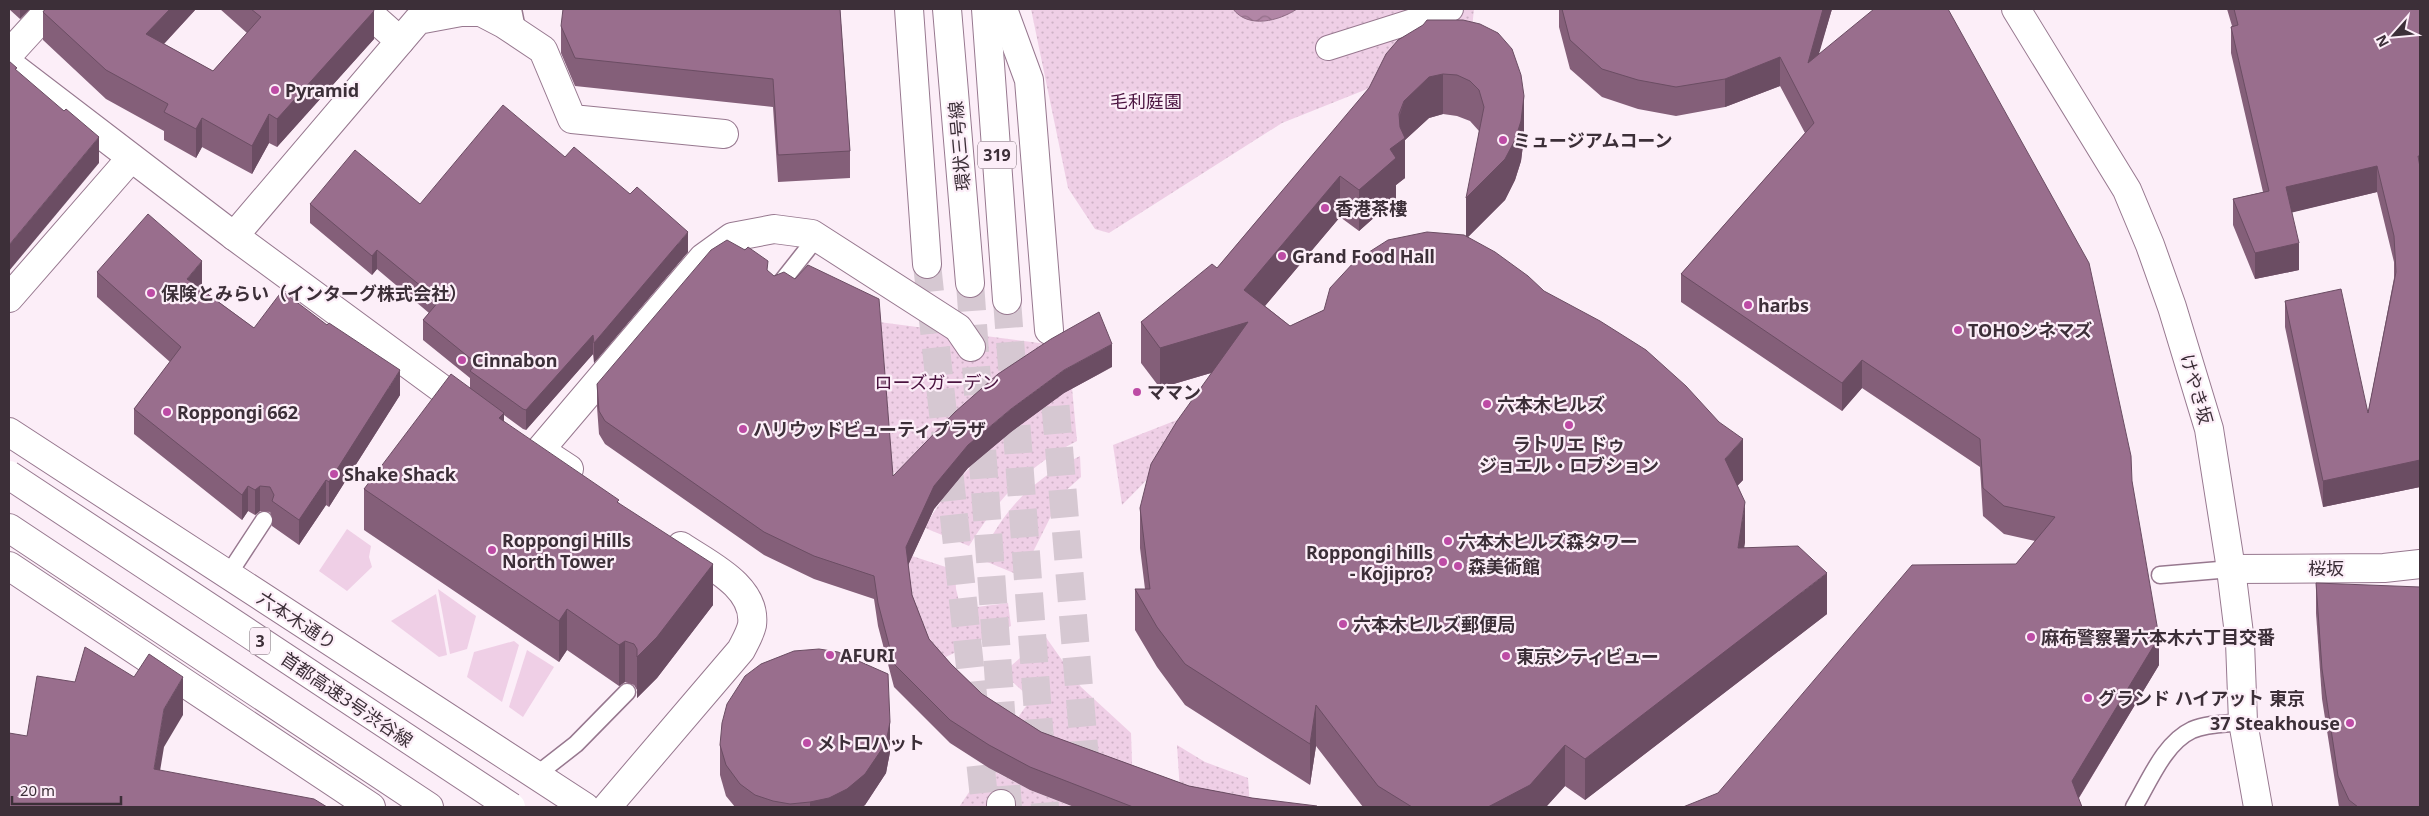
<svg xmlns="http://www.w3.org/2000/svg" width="2429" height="816" viewBox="0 0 2429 816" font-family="'Noto Sans','Noto Sans JP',sans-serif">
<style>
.grass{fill:#efcfe6}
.park{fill:url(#park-dots)}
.water{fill:url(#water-waves);stroke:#8f6c85}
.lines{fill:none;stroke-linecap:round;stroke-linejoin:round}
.primary-tunnel{stroke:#d6c8d2;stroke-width:28;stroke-dasharray:28 14;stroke-linecap:butt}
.service-casing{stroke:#97788f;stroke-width:19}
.pedestrian-casing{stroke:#97788f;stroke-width:26}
.minor-casing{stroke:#97788f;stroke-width:30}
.tertiary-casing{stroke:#97788f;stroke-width:30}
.secondary-casing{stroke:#97788f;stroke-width:30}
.primary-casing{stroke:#97788f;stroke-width:30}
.motorway-casing{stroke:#97788f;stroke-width:30}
.service{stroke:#fff;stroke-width:16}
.pedestrian{stroke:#fff;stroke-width:24}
.minor{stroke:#fff;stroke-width:28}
.tertiary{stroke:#fff;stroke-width:28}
.secondary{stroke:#fff;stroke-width:28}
.primary{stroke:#fff;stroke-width:28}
.motorway{stroke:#fff;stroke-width:28}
.motorway-bridge-casing{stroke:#97788f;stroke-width:30;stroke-linecap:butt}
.motorway-bridge{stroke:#fff;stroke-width:28}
.wall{fill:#845f79;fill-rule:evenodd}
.shaded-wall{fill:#6b4d63}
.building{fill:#996e8d;stroke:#6b4d63}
.poi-dot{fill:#bd4ba5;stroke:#fceef8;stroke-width:2}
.labels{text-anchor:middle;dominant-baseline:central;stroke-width:4.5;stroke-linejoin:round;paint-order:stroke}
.shield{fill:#fceef8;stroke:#766872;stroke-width:1}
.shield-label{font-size:16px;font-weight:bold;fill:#3c2f38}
.poi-label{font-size:18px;font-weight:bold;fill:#3c2f38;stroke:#fceef8;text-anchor:start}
.park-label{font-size:18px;fill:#4a133f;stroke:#fceef8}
.street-label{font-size:18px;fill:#3c2f38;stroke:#fceef8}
</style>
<defs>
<pattern id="park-dots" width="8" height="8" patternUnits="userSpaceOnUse" patternTransform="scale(1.25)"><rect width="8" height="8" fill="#efcfe6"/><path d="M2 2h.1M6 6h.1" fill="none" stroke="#ceb2c6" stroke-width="1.8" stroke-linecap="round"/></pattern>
<pattern id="water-waves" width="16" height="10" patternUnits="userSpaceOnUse" patternTransform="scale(1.25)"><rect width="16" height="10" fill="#b286a6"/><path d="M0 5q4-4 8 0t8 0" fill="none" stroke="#926e88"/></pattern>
</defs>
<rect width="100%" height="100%" fill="#fceef8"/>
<!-- grass -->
<g class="grass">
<polygon points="347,529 371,546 369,557 372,567 347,591 319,571"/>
<polygon points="438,589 476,616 467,649 450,654"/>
<polygon points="436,594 447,655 439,657 391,621"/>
<polygon points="514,641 519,645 502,702 467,677 474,652"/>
<polygon points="527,650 554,667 523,717 509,707"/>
</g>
<!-- park -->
<g class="park">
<polygon points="1031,9 1474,9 1470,48 1282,123 1109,233 1095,229 1068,188"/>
<polygon points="879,322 1062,346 917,475 891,472"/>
<path d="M 1072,388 L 1077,441 C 1027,466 998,499 969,546 L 925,528 C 951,475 1021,418 1072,388 Z"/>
<polygon points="1182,418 1187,439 1122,505 1113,445"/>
<path d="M 1080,456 L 1081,477 L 1062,494 L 1021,576 L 980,559 C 1003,510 1031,480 1080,456 Z"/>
<polygon points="912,556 955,570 956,589 961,609 1008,603 1011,626 931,664 912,618 906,570"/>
<polygon points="1045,636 1081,687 1131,733 1133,790 1007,733 1031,699 1003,673"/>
<polygon points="1177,745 1205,762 1248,778 1250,807 1181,807"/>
<polygon points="986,767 1030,790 1073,807 959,807"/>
</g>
<!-- water -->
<path class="water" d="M 1233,9 L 1297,9 C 1279,21 1248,29 1233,9 Z"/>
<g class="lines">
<!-- primary-tunnel -->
<g class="primary-tunnel">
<polyline points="927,264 985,807"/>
<polyline points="970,283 1008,807"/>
<polyline points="1007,300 1045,807"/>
<polyline points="1052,364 1089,807"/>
</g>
<defs>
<g id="service">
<polyline points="513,9 518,34"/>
<polyline points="776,289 817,237"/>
<polyline points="228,575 264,520"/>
<polyline points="2160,575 2231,569"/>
<polyline points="535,776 576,744 627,692"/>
<path d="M 2134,807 C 2149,782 2164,743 2192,730 C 2208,723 2227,724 2243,722"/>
</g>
<polyline id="pedestrian" points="1328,48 1451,9"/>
<g id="minor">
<polyline points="364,9 400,41"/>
<polyline points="9,54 50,9"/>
<polyline points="9,64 234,236 472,411"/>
<polyline points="234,236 418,20 461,12 481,12 504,24 543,50 572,119 724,134"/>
<polyline points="9,298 131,158"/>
<polyline points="569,469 540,450 703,258 732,237 774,229 812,234 958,328 971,347"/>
<path d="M 607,807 L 741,650 C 745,642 750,634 752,625 C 757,586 707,564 681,546"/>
<polyline points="1001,807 1001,804"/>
</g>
<g id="tertiary">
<polyline points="2016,9 2127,190 2150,245 2172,307 2209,429 2231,569 2240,642 2243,722 2258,807"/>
<polyline points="2231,569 2384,568 2420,564"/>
</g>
<g id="secondary">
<polyline points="9,432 585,807"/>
<polyline points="9,566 371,807"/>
</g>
<g id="primary">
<polyline points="909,9 927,264"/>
<polyline points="947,9 970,283"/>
<polyline points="986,9 1007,300"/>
<polyline points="1003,9 1029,80 1049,330"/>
</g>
<polyline id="motorway" points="9,528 429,807"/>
</defs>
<!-- service casing -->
<use href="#service" class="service-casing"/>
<!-- pedestrian casing -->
<use href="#pedestrian" class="pedestrian-casing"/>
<!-- minor casing -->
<use href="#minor" class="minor-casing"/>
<!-- tertiary casing -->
<use href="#tertiary" class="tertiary-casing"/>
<!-- secondary casing -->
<use href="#secondary" class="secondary-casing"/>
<!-- primary casing -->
<use href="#primary" class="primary-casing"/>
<!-- motorway casing -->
<use href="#motorway" class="motorway-casing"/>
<!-- service -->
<use href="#service" class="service"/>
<!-- pedestrian -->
<use href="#pedestrian" class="pedestrian"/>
<!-- minor -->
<use href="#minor" class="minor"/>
<!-- tertiary -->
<use href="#tertiary" class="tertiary"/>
<!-- secondary -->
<use href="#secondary" class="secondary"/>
<!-- primary -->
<use href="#primary" class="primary"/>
<!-- motorway -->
<use href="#motorway" class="motorway"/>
<defs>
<polyline id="motorway-bridge" points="9,475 511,807"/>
</defs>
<!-- motorway-bridge casing -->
<use href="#motorway-bridge" class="motorway-bridge-casing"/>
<!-- motorway-bridge -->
<use href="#motorway-bridge" class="motorway-bridge"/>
</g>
<!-- wall -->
<g class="wall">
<polygon points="9,9 30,9 20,19"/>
<polygon points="45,9 196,9 164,44 213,71 247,33 220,9 373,9 374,39 277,147 269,143 252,174 202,147 196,158 164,140 164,131 106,99 43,40 43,12"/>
<polygon points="840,9 850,151 850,178 778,182 773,107 575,86 561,53 561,26"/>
<polygon points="1559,9 1832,9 1818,55 2132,481 2159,665 2079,798 1718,793 2016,564 2035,541 2004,534 1983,516 1980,467 1862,388 1842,411 1681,302 1681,274 1805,133 1780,86 1725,107 1676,116 1638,109 1602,97 1570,69 1559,27"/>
<polygon points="2227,9 2420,9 2420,487 2323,507 2285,327 2285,301 2368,413 2394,278 2394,262 2377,192 2292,212 2299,270 2255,279 2233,225 2233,199 2263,192 2231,53 2231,27 2232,26"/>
<path d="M 1423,25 L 1524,137 L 1521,161 L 1515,180 L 1505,200 L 1468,237 L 1743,480 L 1737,486 L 1745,542 L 1744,547 L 1827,614 L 1585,800 L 1565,786 L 1546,807 L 1363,807 L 1316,746 L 1310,785 L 1185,705 L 1157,667 L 1135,630 L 1135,589 L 1145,589 L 1140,548 L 1140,508 L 1211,373 L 1160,388 L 1141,363 L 1141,322 L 1217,268 ZM 1443,114 L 1457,116 L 1470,121 L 1479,131 L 1466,236 L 1324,310 L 1290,326 L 1265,306 L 1340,217 L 1359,231 L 1396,198 L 1396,185 L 1405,178 L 1405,140 L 1429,118 Z"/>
<polygon points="565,157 688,252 594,363 593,354 526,430 523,429 504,415 504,422 619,503 713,605 657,678 637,698 637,690 634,685 625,682 619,686 567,650 559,662 364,530 364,489 470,388 470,378 423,340 423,320 429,313 377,269 372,275 310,223 310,204 420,204"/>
<polygon points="768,271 893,476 1112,367 1064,393 1011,432 968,468 934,509 908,565 912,595 929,639 951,664 982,694 1041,732 1189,786 1252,798 1317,807 1074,807 1030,790 989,768 950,743 894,687 878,626 874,599 814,579 764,555 605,444 599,434 597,407 597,384"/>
<polygon points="97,272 202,286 200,288 254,328 400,395 329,507 326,505 299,545 272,526 272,517 270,512 260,511 255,515 248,511 242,520 134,434 134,409 170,362 97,297"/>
<polygon points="2316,583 2420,807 2339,807 2322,699 2316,613"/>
<polygon points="720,745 890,752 886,773 865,805 862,807 735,807 726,796 720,775"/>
</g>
<!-- shaded-wall -->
<g class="shaded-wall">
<polygon points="20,9 30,9 20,19"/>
<polygon points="170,9 196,9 146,63 146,34"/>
<polygon points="1823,9 1832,9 1808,92 1808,63"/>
<polygon points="374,11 374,39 277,147 277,119"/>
<polygon points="1780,57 1780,86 1725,107 1725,79"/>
<polygon points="1443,74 1443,114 1429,118 1405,140 1405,178 1396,185 1396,198 1359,231 1359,190 1390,149 1404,101 1429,77"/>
<polygon points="1524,96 1524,137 1521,161 1515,180 1505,200 1466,239 1466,198"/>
<polygon points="269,114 269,143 252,174 252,146"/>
<polygon points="202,118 202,147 196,158 196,129"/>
<polygon points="99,137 99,163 9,271 9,245"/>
<polygon points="2418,156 2420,156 2420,182"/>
<polygon points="2377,166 2377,192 2286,214 2286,187"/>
<polygon points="1340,176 1340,217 1248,326 1248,362 1160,388 1160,348 1244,290"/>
<polygon points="688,232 688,252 594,363 594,343"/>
<polygon points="2299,243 2299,270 2255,279 2255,253"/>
<polygon points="377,250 377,269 372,275 372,256"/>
<polygon points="202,261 202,286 187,303 187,279"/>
<polygon points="593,335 593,354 526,430 526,410"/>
<polygon points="1112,344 1112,367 1064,393 1011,432 968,468 934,509 906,570 906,547 934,486 968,445 1011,409 1064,370"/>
<polygon points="1862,360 1862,388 1842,411 1842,383"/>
<polygon points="400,370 400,395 329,507 329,482"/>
<polygon points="504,413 504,454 499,418"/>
<polygon points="1743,439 1743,480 1725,499 1725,459"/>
<polygon points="2420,460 2420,487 2323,507 2323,481"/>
<polygon points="326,480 326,505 299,545 299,520"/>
<polygon points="248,486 248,511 242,520 242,495"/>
<polygon points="260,486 260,511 255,515 255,490"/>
<polygon points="1745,502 1745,542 1738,588 1738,548"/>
<polygon points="713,564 713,605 657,678 637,698 637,657"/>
<polygon points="1827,573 1827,614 1585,800 1585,759"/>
<polygon points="567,609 567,650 559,662 559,621"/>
<polygon points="2159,637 2159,665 2073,807 2072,781"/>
<polygon points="625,641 625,682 619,686 619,645"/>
<polygon points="183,677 183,715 164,747 154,807 154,769 164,709"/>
<polygon points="1316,705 1316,746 1310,785 1310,744"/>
<polygon points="890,722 890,752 886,773 865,805 862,807 810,807 810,802"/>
<polygon points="1565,745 1565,786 1546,807 1488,807"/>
</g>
<!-- building -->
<g class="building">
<polygon points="45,9 170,9 146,34 213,71 261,17 251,9 373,9 374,11 277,119 269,114 252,146 202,118 196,129 164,112 168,104 106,70 43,12"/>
<polygon points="563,9 840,9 850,151 778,155 773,79 575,58 561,26"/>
<polygon points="1562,9 1823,9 1808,63 1874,9 1948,9 2089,263 2131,456 2132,481 2159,637 2072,781 2082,807 1683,807 1718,793 1912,565 2016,564 2055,517 2004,506 1983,488 1980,439 1862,360 1842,383 1681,274 1814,123 1780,57 1725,79 1676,87 1638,80 1602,69 1570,40"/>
<polygon points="2234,9 2420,9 2420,156 2418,156 2420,167 2420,460 2323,481 2285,301 2341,289 2368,413 2396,272 2394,236 2377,166 2286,187 2299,243 2255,253 2233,199 2269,191 2231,27 2238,25"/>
<polygon points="1427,20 1463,20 1480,24 1498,33 1512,49 1521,75 1524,96 1521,121 1515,140 1505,159 1466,198 1484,107 1479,90 1470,81 1457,75 1443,74 1429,77 1404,101 1399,114 1400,127 1405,138 1390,149 1396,158 1359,190 1340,176 1244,290 1290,326 1324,310 1330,288 1355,261 1388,240 1427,232 1464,235 1495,252 1528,276 1544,291 1600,321 1646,350 1686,386 1719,422 1743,439 1725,459 1745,502 1738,548 1798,546 1827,573 1585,759 1565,745 1530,785 1488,807 1412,807 1378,786 1316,705 1310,744 1185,664 1157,627 1135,589 1150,589 1140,508 1151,464 1177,421 1248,322 1160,348 1141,322 1212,264 1217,268 1369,88 1386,54 1398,40 1423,25"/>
<polygon points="9,61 17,68 15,69 64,111 66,109 99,137 9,245"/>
<polygon points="503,105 565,157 574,147 630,194 637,187 688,232 594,343 593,335 526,410 523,409 470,371 476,363 423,320 439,301 377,250 372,256 310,204 355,150 420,204"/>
<polygon points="148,214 202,261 187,279 254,328 282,291 327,325 329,323 400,370 329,482 326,480 299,520 272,501 274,495 270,487 260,486 255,490 248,486 242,495 134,409 181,347 97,272"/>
<polygon points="727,240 745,250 748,247 768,261 767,270 774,276 784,272 795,279 808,265 879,299 893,476 955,412 998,374 1051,339 1099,312 1112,344 1064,370 1011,409 968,445 934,486 906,547 912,595 929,639 951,664 982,694 1041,732 1189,786 1252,798 1317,806 1316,807 1133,807 1030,767 989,745 950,720 894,664 878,603 874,576 814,556 764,532 605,421 599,411 597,384 711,250"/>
<polygon points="451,374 504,413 499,418 619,500 617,502 713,564 657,637 637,657 637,649 634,644 625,641 619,645 567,609 559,621 364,489"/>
<polygon points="2316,583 2420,587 2420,807 2358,807 2349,800 2338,776 2322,669"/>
<polygon points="85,647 134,677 149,654 183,677 164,709 154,769 314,799 327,807 9,807 9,733 27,736 37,676 75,682"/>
<polygon points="819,649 838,652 888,674 890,722 886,743 865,774 847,789 829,798 810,802 790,804 773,801 755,795 740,784 726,765 720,745 722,723 727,704 745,676 761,664 794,651"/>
</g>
<!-- markers -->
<g class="poi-dot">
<circle cx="275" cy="90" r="5"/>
<circle cx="1503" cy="140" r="5"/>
<circle cx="1325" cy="208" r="5"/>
<circle cx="1282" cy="256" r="5"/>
<circle cx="151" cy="293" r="5"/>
<circle cx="1748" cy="305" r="5"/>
<circle cx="1958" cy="330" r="5"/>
<circle cx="462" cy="360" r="5"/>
<circle cx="1137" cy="392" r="5"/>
<circle cx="1487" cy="404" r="5"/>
<circle cx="167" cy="412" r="5"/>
<circle cx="1569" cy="425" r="5"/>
<circle cx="743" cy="429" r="5"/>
<circle cx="334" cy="474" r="5"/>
<circle cx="1448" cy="541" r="5"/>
<circle cx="492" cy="550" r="5"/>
<circle cx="1443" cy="562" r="5"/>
<circle cx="1458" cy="566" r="5"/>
<circle cx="1343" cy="624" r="5"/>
<circle cx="2031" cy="637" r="5"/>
<circle cx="830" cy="655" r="5"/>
<circle cx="1506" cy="656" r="5"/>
<circle cx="2088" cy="698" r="5"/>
<circle cx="2350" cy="723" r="5"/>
<circle cx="807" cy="743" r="5"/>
</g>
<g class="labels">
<!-- shield labels -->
<g class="shield">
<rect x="978" y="141.5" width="38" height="27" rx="4"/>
<rect x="250" y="627.5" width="20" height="27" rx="4"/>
</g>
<g class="shield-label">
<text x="997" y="155">319</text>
<text x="260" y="641">3</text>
</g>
<!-- poi labels -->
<g class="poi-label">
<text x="285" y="90">Pyramid</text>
<text x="1513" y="140">ミュージアムコーン</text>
<text x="1335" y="208">香港茶樓</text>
<text x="1292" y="256">Grand Food Hall</text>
<text x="161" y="293">保険とみらい（インターグ株式会社）</text>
<text x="1758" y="305">harbs</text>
<text x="1968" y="330">TOHOシネマズ</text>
<text x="472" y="360">Cinnabon</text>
<text x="1147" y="392">ママン</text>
<text x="1497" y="404">六本木ヒルズ</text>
<text x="177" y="412">Roppongi 662</text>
<text x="753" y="429">ハリウッドビューティプラザ</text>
<text x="1569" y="444" text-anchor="middle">ラトリエ ドゥ<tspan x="1569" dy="21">ジョエル・ロブション</tspan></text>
<text x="344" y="474">Shake Shack</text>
<text x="502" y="540">Roppongi Hills<tspan x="502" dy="21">North Tower</tspan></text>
<text x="1458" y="541">六本木ヒルズ森タワー</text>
<text x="1433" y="552" text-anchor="end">Roppongi hills<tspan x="1433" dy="21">- Kojipro?</tspan></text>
<text x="1468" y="566">森美術館</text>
<text x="1353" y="624">六本木ヒルズ郵便局</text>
<text x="2041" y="637">麻布警察署六本木六丁目交番</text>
<text x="840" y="655">AFURI</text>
<text x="1516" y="656">東京シティビュー</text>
<text x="2098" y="698">グランド ハイアット 東京</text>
<text x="2340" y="723" text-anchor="end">37 Steakhouse</text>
<text x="817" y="743">メトロハット</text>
</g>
<!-- park labels -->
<g class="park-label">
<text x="1146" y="101">毛利庭園</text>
<text x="937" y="382">ローズガーデン</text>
</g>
<!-- street labels -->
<g class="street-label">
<text transform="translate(959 146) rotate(-95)">環状三号線</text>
<text transform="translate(2197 389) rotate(74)">けやき坂</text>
<text x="2326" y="568">桜坂</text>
<text transform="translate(297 620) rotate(33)">六本木通り</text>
<text transform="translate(347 699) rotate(34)">首都高速3号渋谷線</text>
</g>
</g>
<!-- border -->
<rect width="2429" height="816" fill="none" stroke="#3c2f38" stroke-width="20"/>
<!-- north arrow -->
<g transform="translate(2394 35) rotate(243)" stroke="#fceef8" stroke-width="4" paint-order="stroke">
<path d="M0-4L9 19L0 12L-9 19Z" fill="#3c2f38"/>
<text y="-8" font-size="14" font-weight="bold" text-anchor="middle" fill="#3c2f38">N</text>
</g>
<!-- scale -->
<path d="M12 796v8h109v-8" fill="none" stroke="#3c2f38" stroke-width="2.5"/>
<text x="20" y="796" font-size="15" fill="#3c2f38" stroke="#fceef8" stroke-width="4" paint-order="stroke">20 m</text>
</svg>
